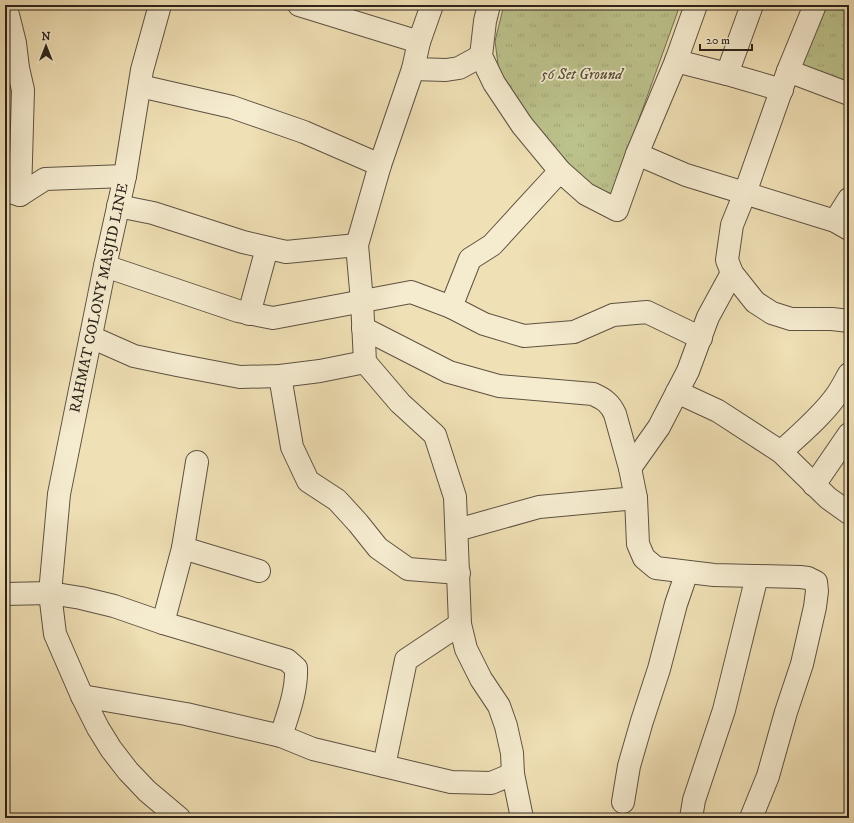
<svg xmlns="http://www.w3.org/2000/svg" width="854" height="823" viewBox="0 0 854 823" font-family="'IM FELL DW Pica',serif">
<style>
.grass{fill:url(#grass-tufts);stroke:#747254}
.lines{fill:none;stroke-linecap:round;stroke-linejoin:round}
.minor-casing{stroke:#5d5242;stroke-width:24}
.minor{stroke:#f5ebcf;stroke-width:22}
.labels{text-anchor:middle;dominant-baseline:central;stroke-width:3.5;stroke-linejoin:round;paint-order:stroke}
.park-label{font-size:15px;font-style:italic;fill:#57533d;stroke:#f5ebcf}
.street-label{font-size:15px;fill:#2c231b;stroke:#f5ebcf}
</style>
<defs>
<pattern id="grass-tufts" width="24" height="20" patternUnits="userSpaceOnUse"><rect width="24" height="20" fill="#bcc28c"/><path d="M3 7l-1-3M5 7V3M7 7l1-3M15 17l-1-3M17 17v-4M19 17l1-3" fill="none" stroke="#a2a678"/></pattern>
</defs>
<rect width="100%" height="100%" fill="#f0e0b5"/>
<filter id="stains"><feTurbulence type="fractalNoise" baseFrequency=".005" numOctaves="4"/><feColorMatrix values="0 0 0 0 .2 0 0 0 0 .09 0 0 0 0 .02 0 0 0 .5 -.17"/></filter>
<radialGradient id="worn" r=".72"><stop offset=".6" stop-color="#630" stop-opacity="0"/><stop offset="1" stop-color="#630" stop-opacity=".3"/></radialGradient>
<!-- grass -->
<g class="grass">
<polygon points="504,5 680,5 611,197 575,182 545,142 499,72 495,41"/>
<polygon points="823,5 849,5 849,82 800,65"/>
</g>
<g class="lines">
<defs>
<g id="minor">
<polyline points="160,5 142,70 125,176 105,266 59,494 50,593 55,634 82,696 98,728 111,749 128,771 147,791 179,818"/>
<polyline points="299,5 419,42"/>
<polyline points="432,5 419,42 413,69 380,165 357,245 362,301 365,362 400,403 435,435 455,497 460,624 466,649 481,679 499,706 506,726 512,753 513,774 522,818"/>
<polyline points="489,5 485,21 481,56 494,83 522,125 560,171 586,194 617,210 637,154 676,61 696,5"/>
<polyline points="815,5 788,71 745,193 732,225 727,260 732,273 755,302 772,313 791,319 832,319 849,321"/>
<polyline points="5,9 8,15 15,43 18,68 23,90 20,195"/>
<polyline points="676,61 727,74 782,90"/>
<polyline points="413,69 446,70 459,68 481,56"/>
<polyline points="788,71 849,94"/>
<polyline points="727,74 752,5"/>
<polyline points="140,86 232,107 304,132 380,165"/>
<polyline points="637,154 686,175 835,221 849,229"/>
<polyline points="10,192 20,195 45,179 125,176"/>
<polyline points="118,206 153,213 243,242 286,252 357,245"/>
<polyline points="835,221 849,199"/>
<polyline points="105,266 238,311 273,318 411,292 451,307 484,324 524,336 574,332 613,315 647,312 701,338"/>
<polyline points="451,307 470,259 492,245 560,171"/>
<polyline points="249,314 267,248"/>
<path d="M 363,328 L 449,372 L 499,386 L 593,394 C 604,399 610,403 615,414 L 630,468 L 636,498 L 638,544 L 644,558 L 656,568 L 714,575 L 800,577 L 808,578 L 816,582 L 817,591 L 815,607 L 802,664 L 786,712 L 768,776 L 751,818"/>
<polyline points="91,337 134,356 177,365 240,377 280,376 320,371 365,362"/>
<polyline points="280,376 292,447 308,481 337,500 358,523 378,548 408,569 459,573"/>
<polyline points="677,392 718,411 781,452 828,498 849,513"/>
<path d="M 781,452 C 800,434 821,417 836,396 C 841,389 845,381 849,374"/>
<polyline points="630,468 659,427 688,371 708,317 732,273"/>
<polyline points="814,485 849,434"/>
<polyline points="457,530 539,507 636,498"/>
<polyline points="183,548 259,571"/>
<path d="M 5,594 L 50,593 L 81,598 L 114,606 L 163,623 L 287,660 L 296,668 C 297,691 288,714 281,736"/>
<polyline points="163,623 183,548 197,462"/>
<polyline points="82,696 186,714 281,736 313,749 451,782 491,783 513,774"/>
<polyline points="384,766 406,660 460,624"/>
<polyline points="623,802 629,766 642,721 659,669 676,604 687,572"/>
<polyline points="691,818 694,800 724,710 757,576"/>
</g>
</defs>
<!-- minor casing -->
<use href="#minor" class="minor-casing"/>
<!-- minor -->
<use href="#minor" class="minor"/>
</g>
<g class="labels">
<!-- park labels -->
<g class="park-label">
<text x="582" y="74">56 Set Ground</text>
</g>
<!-- street labels -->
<g class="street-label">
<text transform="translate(99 298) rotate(-78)">RAHMAT COLONY MASJID LINE</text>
</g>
</g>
<!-- margin -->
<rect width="854" height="823" fill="none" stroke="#f0e0b5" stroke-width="20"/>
<rect x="6" y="6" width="842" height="811" fill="none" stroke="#2c231b" stroke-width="2"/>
<rect x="10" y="10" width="834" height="803" fill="none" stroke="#2c231b"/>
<!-- north arrow -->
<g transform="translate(46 46)" stroke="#f5ebcf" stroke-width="3" paint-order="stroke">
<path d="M0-3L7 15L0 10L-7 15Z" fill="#2c231b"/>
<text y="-6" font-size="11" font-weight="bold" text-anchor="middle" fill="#2c231b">N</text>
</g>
<!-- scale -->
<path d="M700 44v6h52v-6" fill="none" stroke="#2c231b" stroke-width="2"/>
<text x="706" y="44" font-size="12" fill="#2c231b" stroke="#f5ebcf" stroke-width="3" paint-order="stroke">20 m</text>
<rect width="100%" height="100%" filter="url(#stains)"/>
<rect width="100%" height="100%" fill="url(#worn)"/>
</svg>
